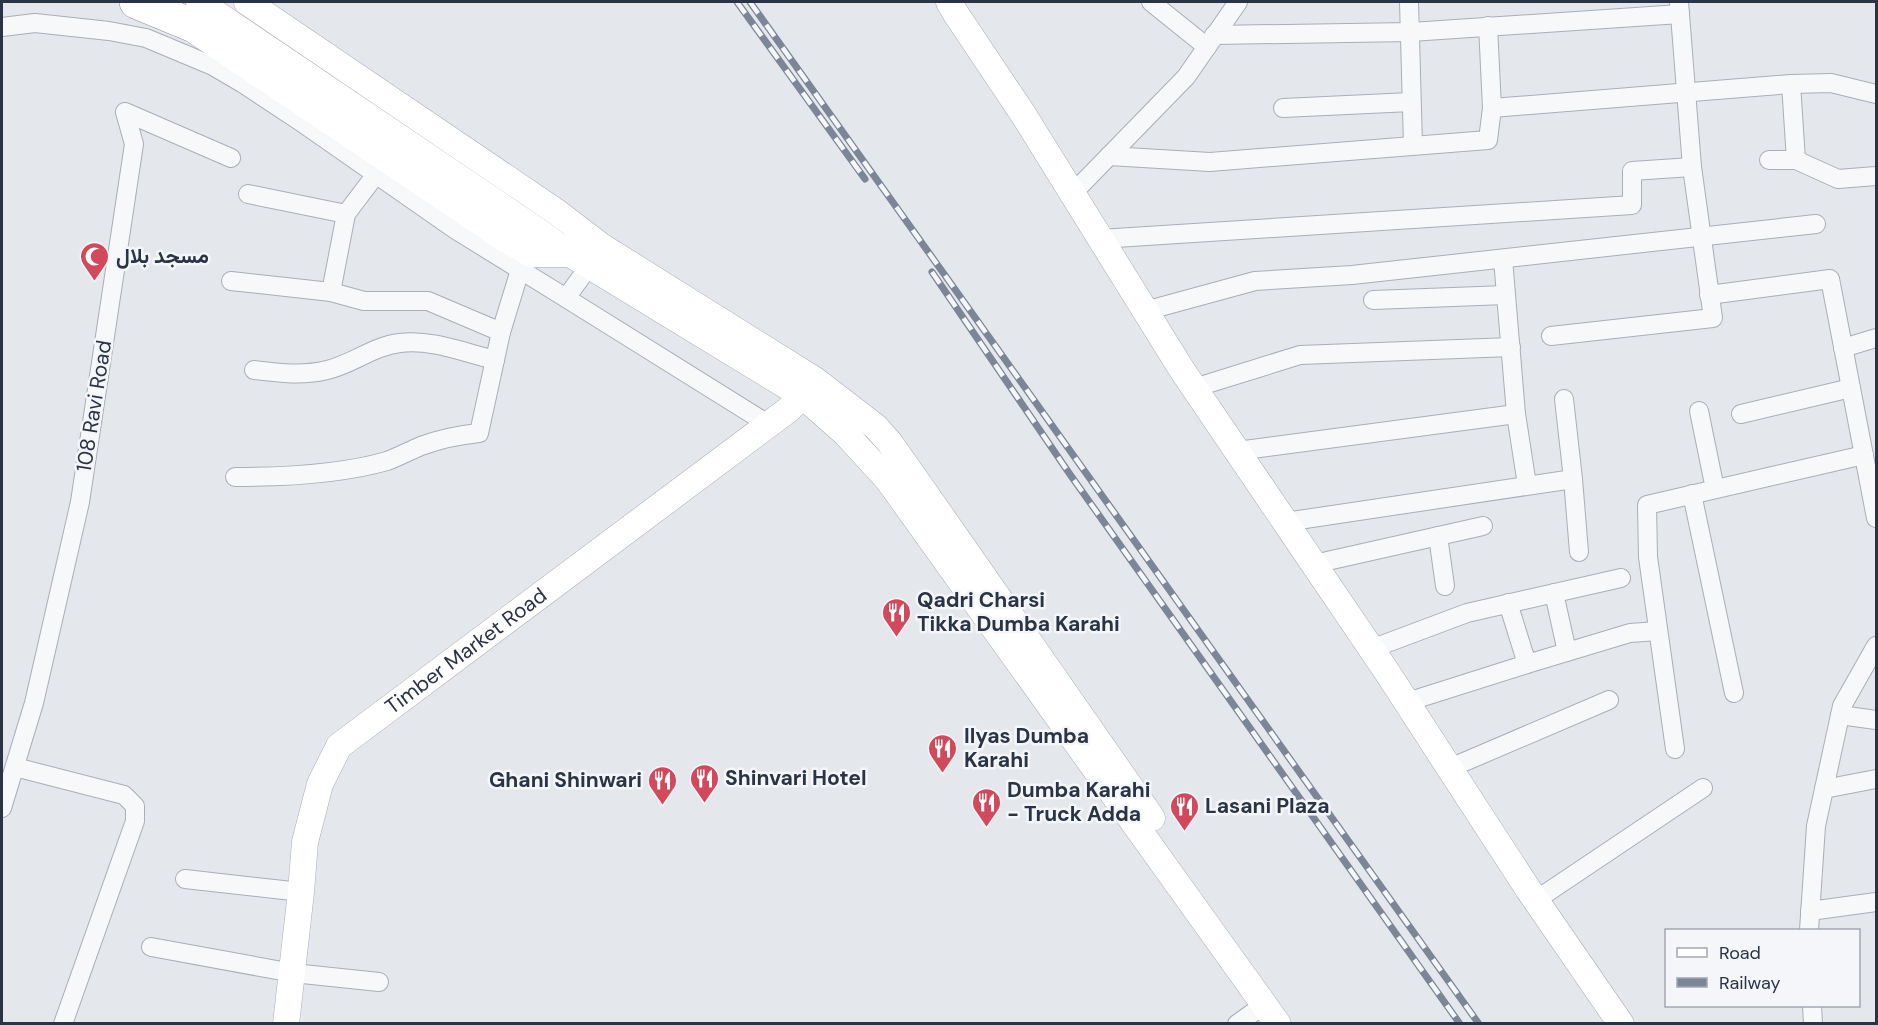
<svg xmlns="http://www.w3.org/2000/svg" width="1878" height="1025" viewBox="0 0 1878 1025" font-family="'DM Sans',Vazirmatn,sans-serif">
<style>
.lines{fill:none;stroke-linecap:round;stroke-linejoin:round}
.street-casing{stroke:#a9aeb7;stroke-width:20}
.secondary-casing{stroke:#a9aeb7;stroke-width:27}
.highway-casing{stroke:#8b94a3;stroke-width:34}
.street{stroke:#f7f8fa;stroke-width:18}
.secondary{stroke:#fff;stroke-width:26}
.highway{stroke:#fff;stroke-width:33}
.rail-casing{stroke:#7d8696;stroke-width:7}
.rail{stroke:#f4f6f9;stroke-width:4.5;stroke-dasharray:14;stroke-linecap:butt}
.labels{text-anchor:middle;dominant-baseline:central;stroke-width:5;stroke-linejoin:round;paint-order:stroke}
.poi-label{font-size:21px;font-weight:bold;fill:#2b3445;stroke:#f4f6f9;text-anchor:start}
.street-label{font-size:21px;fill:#2b3445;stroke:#f4f6f9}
</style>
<rect width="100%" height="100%" fill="#e4e7ec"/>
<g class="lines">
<defs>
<g id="street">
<polyline points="1151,2 1207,47"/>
<polyline points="1409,2 1413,145"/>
<polyline points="1488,26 1492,108"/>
<polyline points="2,27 35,23 109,31 146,38 213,66 242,83 304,124 456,230 566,298 595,258"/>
<polyline points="1214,35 1411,32 1680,14"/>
<polyline points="1791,84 1796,160"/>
<polyline points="1283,108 1411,102"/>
<polyline points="1109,156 1210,162 1488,140 1492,108 1791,84 1831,83 1876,94"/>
<polyline points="1769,160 1796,160 1838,179 1876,176"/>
<polyline points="248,194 346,214"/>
<polyline points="1072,194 1186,77 1238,2"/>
<polyline points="1100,239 1632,205 1632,171 1692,167"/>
<polyline points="1503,259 1516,414 1527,485"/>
<polyline points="231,281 331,292 364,301 428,301 501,332"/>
<polyline points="331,292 346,214 377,173"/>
<polyline points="1709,295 1830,279 1876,518"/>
<polyline points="566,298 768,424"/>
<polyline points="1373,300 1506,295"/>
<polyline points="1145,311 1255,281 1352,275 1816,224"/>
<polyline points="1551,336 1713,318 1692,167 1679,2"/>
<polyline points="1843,348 1876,338"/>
<path d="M 254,370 C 279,373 303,376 327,370 C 353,364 373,346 400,343 C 432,339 465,353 495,360"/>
<polyline points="1194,388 1300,355 1511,347"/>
<polyline points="1699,411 1715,489"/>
<polyline points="1741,414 1851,388"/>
<polyline points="1237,451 1516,414"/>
<path d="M 235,477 C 281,477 342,474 387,461 C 398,457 409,451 421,446 C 440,439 459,435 479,433 L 501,332 L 520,270"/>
<polyline points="1573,479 1579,552"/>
<polyline points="1692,494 1734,693"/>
<polyline points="1285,522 1573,479 1564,399"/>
<polyline points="1438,536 1445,586"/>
<polyline points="1314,564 1483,526"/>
<polyline points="1554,593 1567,652"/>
<polyline points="1371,649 1467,613 1621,578"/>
<polyline points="1527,664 1630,633 1658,631"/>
<polyline points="1407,702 1527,664 1508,603"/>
<polyline points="1840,715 1876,720"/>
<polyline points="1675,749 1648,557 1647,505 1864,455"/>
<polyline points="15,767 124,795 135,806 135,821 63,1024"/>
<polyline points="1450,768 1609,700"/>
<polyline points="1824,789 1876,779"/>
<polyline points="2,808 34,703 80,502 134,144 125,112 231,158"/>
<polyline points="185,879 301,892"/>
<polyline points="1536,900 1703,788"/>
<polyline points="1810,911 1876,902"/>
<polyline points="1809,930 1816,826 1842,706 1876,646"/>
<polyline points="151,947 293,973 379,982"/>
<polyline points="1812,1006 1813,1024"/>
<polyline points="1237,1024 1265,1004"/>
</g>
<g id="secondary">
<polyline points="199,2 544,235 565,251 803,396 845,433 888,480 1278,1024"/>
<polyline points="247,2 558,213 601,246 815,380 876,427 890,443 935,507 1152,818"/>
<polyline points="949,2 956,14 1023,114 1182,370 1387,672 1528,889 1621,1024"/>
<path id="s1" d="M 286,1024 L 301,892 L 305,842 L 320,784 L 339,746 L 788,410 L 803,396 L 812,384"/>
</g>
<polyline id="highway" points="136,2 194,26 510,238 533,251 565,251"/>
</defs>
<!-- street casing -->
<use href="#street" class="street-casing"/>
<!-- secondary casing -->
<use href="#secondary" class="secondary-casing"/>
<!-- highway casing -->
<use href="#highway" class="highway-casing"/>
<!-- street -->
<use href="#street" class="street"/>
<!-- secondary -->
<use href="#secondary" class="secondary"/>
<!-- highway -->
<use href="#highway" class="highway"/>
<defs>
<g id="rail">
<polyline points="737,2 865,179"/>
<polyline points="750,2 1479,1024"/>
<polyline points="932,272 1069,473 1460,1024"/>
</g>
</defs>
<!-- rail casing -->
<use href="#rail" class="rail-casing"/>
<!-- rail -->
<use href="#rail" class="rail"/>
</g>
<!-- icons -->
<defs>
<symbol id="mosque-pin" viewBox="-11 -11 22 30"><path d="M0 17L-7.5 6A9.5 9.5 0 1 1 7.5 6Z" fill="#d1495b" stroke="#f4f6f9"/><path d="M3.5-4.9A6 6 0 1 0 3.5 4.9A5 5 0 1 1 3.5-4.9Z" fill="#fff"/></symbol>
<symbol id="restaurant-pin" viewBox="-11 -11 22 30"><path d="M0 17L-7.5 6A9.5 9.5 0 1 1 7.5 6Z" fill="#d1495b" stroke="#f4f6f9"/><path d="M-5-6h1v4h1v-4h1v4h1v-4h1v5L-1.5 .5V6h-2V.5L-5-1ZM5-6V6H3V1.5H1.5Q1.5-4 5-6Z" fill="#fff"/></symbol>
</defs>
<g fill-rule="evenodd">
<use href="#mosque-pin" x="78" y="240" width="33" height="45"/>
<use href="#restaurant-pin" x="880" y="596" width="33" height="45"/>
<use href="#restaurant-pin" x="926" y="732" width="33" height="45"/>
<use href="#restaurant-pin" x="688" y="762" width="33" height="45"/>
<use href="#restaurant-pin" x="646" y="764" width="33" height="45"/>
<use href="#restaurant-pin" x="970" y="786" width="33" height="45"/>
<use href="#restaurant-pin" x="1168" y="790" width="33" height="45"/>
</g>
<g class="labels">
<!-- poi labels -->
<g class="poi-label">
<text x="116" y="256">مسجد بلال</text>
<text x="917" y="600">Qadri Charsi<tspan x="917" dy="24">Tikka Dumba Karahi</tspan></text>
<text x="964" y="736">Ilyas Dumba<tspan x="964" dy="24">Karahi</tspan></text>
<text x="725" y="778">Shinvari Hotel</text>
<text x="642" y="780" text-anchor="end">Ghani Shinwari</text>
<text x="1007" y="790">Dumba Karahi<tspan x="1007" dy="24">- Truck Adda</tspan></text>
<text x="1205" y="806">Lasani Plaza</text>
</g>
<!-- street labels -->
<g class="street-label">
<text transform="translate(94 406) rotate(-81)">108 Ravi Road</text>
<text stroke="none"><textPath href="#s1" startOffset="444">Timber Market Road</textPath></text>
</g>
</g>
<!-- border -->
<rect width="1878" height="1025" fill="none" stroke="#2b3445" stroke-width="6"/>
<!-- legend -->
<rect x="1665" y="929" width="195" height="78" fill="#f4f6f9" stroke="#a4a8b1" stroke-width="1.5"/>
<rect x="1677" y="948" width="30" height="9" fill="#ffffff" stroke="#a4a8b1" stroke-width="1.5"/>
<text x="1719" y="959" font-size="18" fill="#2b3445">Road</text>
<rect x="1677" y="978" width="30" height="9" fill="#7d8696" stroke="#a4a8b1" stroke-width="1.5"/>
<text x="1719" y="989" font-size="18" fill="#2b3445">Railway</text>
</svg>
